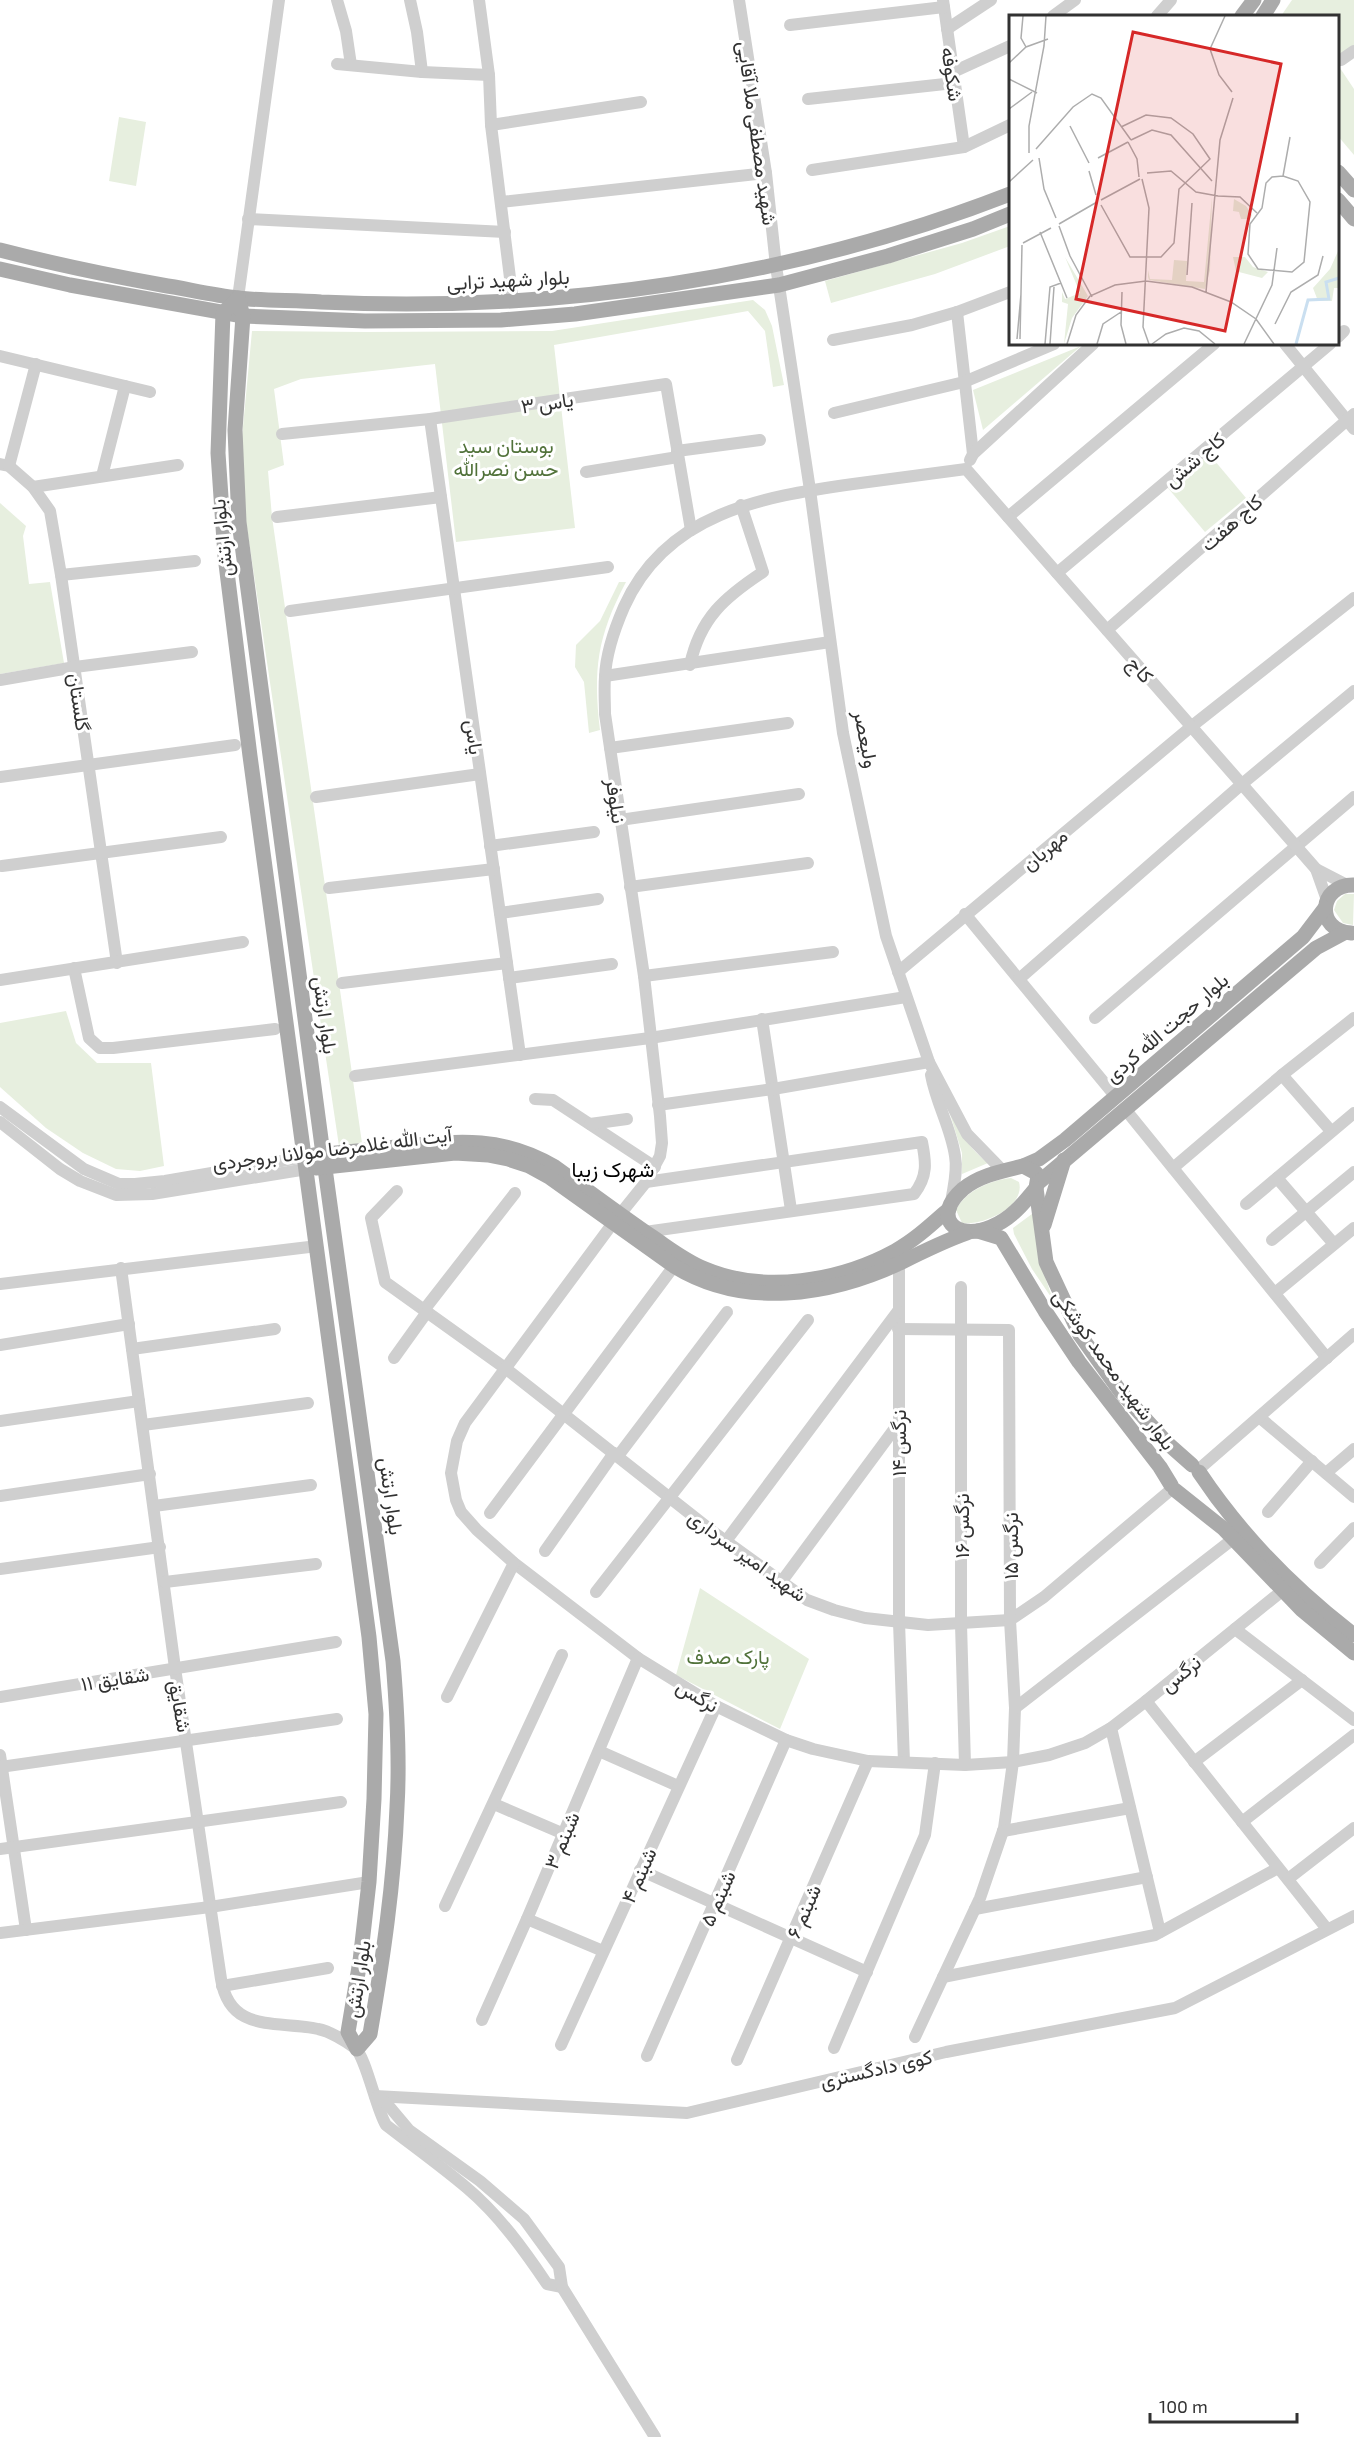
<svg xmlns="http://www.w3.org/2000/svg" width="1354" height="2437" viewBox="0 0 1354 2437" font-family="'Exo 2',Vazirmatn,sans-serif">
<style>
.green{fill:#e7efdf}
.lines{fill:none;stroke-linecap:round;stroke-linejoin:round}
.minor{stroke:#cfcfcf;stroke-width:12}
.major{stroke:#aaa;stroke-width:15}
.labels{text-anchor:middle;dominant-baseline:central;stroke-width:6;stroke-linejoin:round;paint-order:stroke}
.street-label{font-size:20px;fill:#323232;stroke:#fff}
.park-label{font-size:20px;fill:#51723a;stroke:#fff}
.neighbourhood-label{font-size:21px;fill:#000;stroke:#fff}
.inset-river{fill:none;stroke:#cadff0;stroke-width:3}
.inset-road{fill:none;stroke:#adadad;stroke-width:1.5}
.view{fill:#d62828;fill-opacity:0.15;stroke:#d62828;stroke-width:3}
.inset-edge{fill:none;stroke:#323232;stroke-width:3}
</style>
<rect width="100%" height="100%" fill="#fff"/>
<!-- green -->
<g class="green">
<polygon points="1292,0 1354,0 1354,47 1338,57 1338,16 1281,16"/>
<polygon points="1338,65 1354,89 1354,155 1338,136"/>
<polygon points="119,117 146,122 136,186 109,181"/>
<polygon points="1010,226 1010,246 935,274 831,303 825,281 962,243"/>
<polygon points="753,300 765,310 772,326 784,385 773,387 765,331 748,311 554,345 575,528 456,542 435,364 301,379 274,389 284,465 268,471 272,517 362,1143 339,1146 243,501 241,448 252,331 366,332 552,331"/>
<polygon points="1081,346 983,430 973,390"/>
<polygon points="1209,454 1246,498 1205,532 1168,488"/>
<polygon points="0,503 26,526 23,536 29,584 50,582 64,663 0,674"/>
<path d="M 619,582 L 626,582 C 597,637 593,669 600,730 L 589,733 L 584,682 L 575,667 L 576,645 L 600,621 Z"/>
<polygon points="1345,894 1354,894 1353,925 1343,923 1334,910 1337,901"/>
<polygon points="66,1011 76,1043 97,1063 151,1063 164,1166 140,1171 116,1169 83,1153 46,1128 0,1087 0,1023"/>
<path d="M 946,1101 C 958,1127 964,1144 988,1163 L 962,1174 L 962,1153 Z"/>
<path d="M 1011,1178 L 1019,1182 C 1026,1207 982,1226 962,1223 L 956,1210 C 965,1191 991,1180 1011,1178 Z"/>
<polygon points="1036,1211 1040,1262 1053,1300 1032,1269 1014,1234 1013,1228"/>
<polygon points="700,1588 809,1659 780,1729 676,1675"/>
</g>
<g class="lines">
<!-- minor -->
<g class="minor">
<polyline points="337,0 346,31 351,65"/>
<polyline points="410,0 417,32 422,72"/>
<polyline points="479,0 489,75 491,125 513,302"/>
<polyline points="739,0 766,173 776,266 810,490 843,733 886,936 929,1062 967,1134 1003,1171"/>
<polyline points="943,0 964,147"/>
<polyline points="1053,16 1075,0"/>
<polyline points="1157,16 1171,0"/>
<polyline points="790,25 944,7"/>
<polyline points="947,29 991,0"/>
<polyline points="1341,60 1354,51"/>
<polyline points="337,64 422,72 489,75"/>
<polyline points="953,72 1010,46"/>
<polyline points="808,99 954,83"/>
<polyline points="491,125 641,102"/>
<polyline points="812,170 964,147 1010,125"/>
<polyline points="501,202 766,173"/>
<polyline points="248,219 505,232"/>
<polyline points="238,298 279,0"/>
<polyline points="957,312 973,454 970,460"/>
<polyline points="1338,337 1344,331"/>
<polyline points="833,340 912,325 957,312 1010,292"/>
<polyline points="1285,344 1354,429"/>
<polyline points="0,356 150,392"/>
<polyline points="834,413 964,382 1054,344"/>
<polyline points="430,419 520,1055"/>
<polyline points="282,434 430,419 666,384 691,530"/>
<polyline points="677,451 760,440"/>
<polyline points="973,454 1093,344"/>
<polyline points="0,464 9,466 33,487 50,511 61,575 117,963"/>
<polyline points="9,466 36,364"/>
<polyline points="586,472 678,457"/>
<polyline points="102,476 125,386"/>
<polyline points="33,487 178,465"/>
<polyline points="277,517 441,497"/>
<polyline points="1008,517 1214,344"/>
<polyline points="1057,573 1330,344"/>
<polyline points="61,575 195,561"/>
<polyline points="290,611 608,567"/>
<polyline points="1107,630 1354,414"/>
<path d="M 690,665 C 700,618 725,597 763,572 L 741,505"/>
<polyline points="605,676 830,642"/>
<polyline points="0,680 75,667 192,652"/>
<polyline points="610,748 788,723"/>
<polyline points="0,777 235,745"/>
<polyline points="316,797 480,774"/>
<polyline points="620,820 799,794"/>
<polyline points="490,846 594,832"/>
<polyline points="2,866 221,837"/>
<polyline points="630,887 808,863"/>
<polyline points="329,888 494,869"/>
<polyline points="1327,900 1316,869 1347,885"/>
<polyline points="500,913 598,899"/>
<polyline points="965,914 1116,1097"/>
<polyline points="74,968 89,1038 100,1048 113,1048 275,1029"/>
<polyline points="898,972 1192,726 1354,598"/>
<polyline points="644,976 833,952"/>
<polyline points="509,978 612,964"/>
<polyline points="1019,979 1242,784 1354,691"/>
<polyline points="0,980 243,942"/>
<polyline points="342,983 507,963"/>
<polyline points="1095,1018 1354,797"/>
<polyline points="762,1019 791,1210"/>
<path d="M 931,1075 C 936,1103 951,1128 955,1156 C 958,1172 953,1187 951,1203"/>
<polyline points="1282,1075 1331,1131"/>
<polyline points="355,1076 650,1038 906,997"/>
<polyline points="535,1099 553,1100 655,1167"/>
<polyline points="658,1105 773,1089 929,1062"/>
<polyline points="0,1107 84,1169 119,1184 135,1184 165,1181 305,1157"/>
<polyline points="1125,1109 1327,1358"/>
<polyline points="0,1122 60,1169 80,1181 116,1195 152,1194 307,1169"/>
<polyline points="590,1124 627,1119"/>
<polyline points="1173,1168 1282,1075 1354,1018"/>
<polyline points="1277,1178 1334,1244"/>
<polyline points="397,1191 371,1218 385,1282 505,1368 712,1531 807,1600 834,1610 865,1618 928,1625 1010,1620 1044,1597 1173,1488"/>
<polyline points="1246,1204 1354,1113"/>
<path d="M 645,1232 L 914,1194 C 928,1176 926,1162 922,1142 L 646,1182"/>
<polyline points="1272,1240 1354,1172"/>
<polyline points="899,1263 899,1622 904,1762"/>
<path d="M 121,1268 L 175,1668 L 221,1979 C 230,2034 277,2020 318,2029 C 329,2031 346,2041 355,2048 C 366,2057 376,2109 386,2125 C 413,2146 441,2166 467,2188 C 499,2215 524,2250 547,2284 L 562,2287"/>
<polyline points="0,1284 309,1247"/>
<polyline points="961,1287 961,1624 965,1765"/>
<polyline points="1275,1293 1354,1228"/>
<polyline points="424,1310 515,1193"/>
<polyline points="898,1329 1009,1330 1010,1620 1015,1708 1013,1762 1004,1828 980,1898 915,2037"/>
<polyline points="0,1345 129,1324"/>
<polyline points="132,1349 275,1329"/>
<polyline points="394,1358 427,1312"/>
<polyline points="1259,1417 1354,1497"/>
<polyline points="0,1421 139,1401"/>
<polyline points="143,1425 308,1403"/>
<polyline points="618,1456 727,1312"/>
<polyline points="1198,1470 1354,1334"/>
<polyline points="1326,1473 1354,1449"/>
<polyline points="0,1496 150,1474"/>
<polyline points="154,1506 311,1485"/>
<polyline points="1268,1512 1312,1461"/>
<polyline points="490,1513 674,1266"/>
<polyline points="726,1541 898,1311"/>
<polyline points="545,1551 614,1453"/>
<polyline points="1320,1563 1354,1528"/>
<polyline points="0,1569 160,1547"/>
<polyline points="782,1581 898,1424"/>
<polyline points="165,1582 316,1564"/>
<path d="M 1282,1591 L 1146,1701 L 1111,1728 L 1085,1743 L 1049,1755 L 1013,1762 L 965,1765 L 868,1761 L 813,1749 L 786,1740 L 716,1706 L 638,1658 L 514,1563 L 477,1530 L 461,1512 L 456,1500 L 451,1473 L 457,1441 L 465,1423 L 613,1223 L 646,1182 L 660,1156 L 662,1143 L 660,1116 L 644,976 L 605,714 C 605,702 604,689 605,677 C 606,653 614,630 624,607 C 666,513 761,497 853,484 C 891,479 929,474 966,469 L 1316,869"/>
<polyline points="596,1592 808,1320"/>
<polyline points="1235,1629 1354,1720"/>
<polyline points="0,1697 336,1642"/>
<polyline points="447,1697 514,1563"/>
<polyline points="1146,1701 1327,1929"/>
<polyline points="1015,1708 1233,1539"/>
<polyline points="1111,1728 1160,1932"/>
<polyline points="599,1751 678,1786"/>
<polyline points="0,1755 26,1930"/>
<polyline points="1194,1762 1302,1680"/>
<polyline points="0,1767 337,1719"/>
<polyline points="494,1804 564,1834"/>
<polyline points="1242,1822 1354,1735"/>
<polyline points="1003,1831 1130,1808"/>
<polyline points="0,1849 341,1802"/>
<polyline points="640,1870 867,1972"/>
<polyline points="1288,1879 1354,1828"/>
<polyline points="445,1906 562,1655"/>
<polyline points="975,1909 1147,1877"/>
<polyline points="527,1919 603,1951"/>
<polyline points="0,1933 210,1907 369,1882"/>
<polyline points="943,1977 1155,1935 1278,1868"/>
<polyline points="222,1986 328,1968"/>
<polyline points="482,2020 527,1919 638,1658"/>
<polyline points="561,2045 716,1706"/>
<polyline points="834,2048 925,1835 935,1763"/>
<polyline points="647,2056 786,1740"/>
<polyline points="737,2060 868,1761"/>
<polyline points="375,2096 687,2113 946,2052 1175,2008 1354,1916"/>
<polyline points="377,2097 388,2105 409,2130 480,2181 524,2219 559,2267 562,2287 655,2437"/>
</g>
<!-- major -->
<g class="major">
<polyline points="1242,16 1254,0"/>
<polyline points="1263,16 1273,0"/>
<polyline points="1338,172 1354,190"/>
<polyline points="1338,200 1354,219"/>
<path d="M 0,250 C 54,264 107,275 162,285 C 187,289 213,295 238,298 C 265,301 293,300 321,302 C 555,313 792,279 1010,194"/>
<polyline points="0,269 70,285 243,316 365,321 501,320 575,314 779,285 888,256 973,229 1010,214"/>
<path d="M 238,298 L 243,316 L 235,430 L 239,522 L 323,1154 L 393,1661 C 397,1709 400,1758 397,1807 C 394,1884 383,1958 370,2034 L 357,2049 L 348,2032 L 360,1961 L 369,1882 L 374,1799 L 376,1714 L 369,1637 L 250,756 L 225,556 L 218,453 L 223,313 Z"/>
<path d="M 1351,933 C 1315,931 1318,884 1354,885"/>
<path d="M 314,1155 C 342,1152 370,1150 397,1147 C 457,1141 501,1135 555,1167 C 587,1190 619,1214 651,1236 C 669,1248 685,1261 705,1269 C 764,1294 840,1281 895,1251 C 915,1240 932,1224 949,1209"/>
<polyline points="1023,1166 1039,1159 1065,1140 1303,937 1325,908"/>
<path d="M 1023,1166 L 1036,1173 L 1038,1176 L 1036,1188 C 1023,1204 1011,1219 991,1227 C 955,1242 931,1217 963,1189 C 980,1175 1003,1171 1023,1166 Z"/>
<path d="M 316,1168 L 455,1153 L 488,1155 L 508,1159 L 529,1166 L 549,1177 L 674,1266 C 744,1309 829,1296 900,1263 C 922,1252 944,1241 967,1233"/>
<polyline points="1038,1183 1316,948 1344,933"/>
<polyline points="1036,1188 1046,1262 1080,1335 1120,1391 1166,1442 1192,1465"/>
<polyline points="1044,1225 1064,1160"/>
<polyline points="978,1231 1001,1238 1045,1311 1079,1362 1160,1467 1171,1485"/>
<path d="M 1199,1472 C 1241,1535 1294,1589 1354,1635"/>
<polyline points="1175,1490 1224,1529 1302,1610 1354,1653"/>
</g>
</g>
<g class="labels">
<!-- street labels -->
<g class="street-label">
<text transform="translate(953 74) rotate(82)">شکوفه</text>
<text transform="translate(758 133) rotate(82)">شهید مصطفی ملا آقایی</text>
<text transform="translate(508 279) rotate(-3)">بلوار شهید ترابی</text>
<text transform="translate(547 402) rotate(-8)">یاس ۳</text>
<text transform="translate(1194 459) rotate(-40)">کاج شش</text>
<text transform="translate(1231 522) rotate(-41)">کاج هفت</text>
<text transform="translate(221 538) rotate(-96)">بلوار ارتش</text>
<text transform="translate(1141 669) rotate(49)">کاج</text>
<text transform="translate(80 702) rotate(82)">گلستان</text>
<text transform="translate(475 737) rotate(82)">یاس</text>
<text transform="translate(867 739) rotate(79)">ولیعصر</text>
<text transform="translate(617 801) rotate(82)">نیلوفر</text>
<text transform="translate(1044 849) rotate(-40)">مهربان</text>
<text transform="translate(326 1015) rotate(82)">بلوار ارتش</text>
<text transform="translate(1166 1027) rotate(-41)">بلوار حجت الله کردی</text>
<text transform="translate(332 1148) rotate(-7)">آیت الله غلامرضا مولانا بروجردی</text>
<text transform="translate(1115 1369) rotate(54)">بلوار شهید محمد کوشکی</text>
<text transform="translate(898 1443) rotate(-90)">نرگس ۱۴</text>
<text transform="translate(392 1496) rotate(82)">بلوار ارتش</text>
<text transform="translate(961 1526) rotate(-90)">نرگس ۱۶</text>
<text transform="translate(1010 1546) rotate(-90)">نرگس ۱۵</text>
<text transform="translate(748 1555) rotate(36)">شهید امیر سرداری</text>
<text transform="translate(1180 1673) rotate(-39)">نرگس</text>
<text transform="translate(115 1678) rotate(-9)">شقایق ۱۱</text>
<text transform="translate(698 1695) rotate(31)">نرگس</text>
<text transform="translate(181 1706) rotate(80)">شقایق</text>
<text transform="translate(561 1840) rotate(-67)">شبنم ۳</text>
<text transform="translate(638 1875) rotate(-66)">شبنم ۴</text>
<text transform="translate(717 1898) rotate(-66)">شبنم ۵</text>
<text transform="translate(803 1911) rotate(-66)">شبنم ۶</text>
<text transform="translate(357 1979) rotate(-81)">بلوار ارتش</text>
<text transform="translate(876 2068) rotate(-13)">کوی دادگستری</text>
</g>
<!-- park labels -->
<g class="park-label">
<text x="506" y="445">بوستان سید<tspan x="506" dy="23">حسن نصرالله</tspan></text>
<text x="728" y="1656">پارک صدف</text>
</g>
<!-- neighbourhood labels -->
<g class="neighbourhood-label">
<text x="613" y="1168">شهرک زیبا</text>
</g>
</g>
<!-- overview -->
<g transform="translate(1009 15)">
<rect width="330" height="330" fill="#fff"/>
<path d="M 203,182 L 201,255 L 196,274 L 140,265 L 139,262 L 139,255 L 141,264 L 163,265 L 165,245 L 178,246 L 177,266 L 195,267 ZM 225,184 L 237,191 L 243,200 L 241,204 L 232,204 L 230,197 L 224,196 ZM 330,234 L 330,273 L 325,273 L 323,286 L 309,286 L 304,273 L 321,254 ZM 56,242 L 79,281 L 63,303 L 55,329 L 59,289 L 53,287 L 53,277 L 56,284 L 71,278 ZM 224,242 L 236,242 L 244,252 L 259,257 L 253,263 L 230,257 L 228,261 Z" fill="#e7efdf"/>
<path class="inset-river" d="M 287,329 L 299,285 L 320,284 L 317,267 L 330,263"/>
<path class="inset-road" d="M 14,1 L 12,23 L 17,32M 216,1 L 201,34 L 210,60 L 223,77M 0,48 L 17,32 L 39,24M 0,64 L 28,78M 0,94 L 23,77M 61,111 L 80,148M 122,125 L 143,115 L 162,120 L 203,166M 119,127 L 128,144 L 130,162M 27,134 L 64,92 L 83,79 L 92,83 L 122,125M 20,138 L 20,111 L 35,31 L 37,1M 30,143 L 35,174 L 47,203M 89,143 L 119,127M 80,156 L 87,180M 138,158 L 162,156 L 187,177 L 209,181M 274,161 L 289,166 L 301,187 L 295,247 L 283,257 L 249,254 L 239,239 L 241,209 L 253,193 L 257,168 L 263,162 ZM 274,161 L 281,122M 133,164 L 140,193 L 134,312 L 140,329M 0,167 L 24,145M 209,181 L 231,182 L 248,198M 92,185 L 131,164M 92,190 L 121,242 L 152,242 L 165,228 L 170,174 L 201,144 L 184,119 L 162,103 L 137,100 L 112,112M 50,209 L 88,187M 50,211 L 61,241 L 83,282M 31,217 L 58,283M 14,228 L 42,213M 178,260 L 183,188M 113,277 L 112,310 L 117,329M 197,277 L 211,125 L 224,83M 266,309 L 282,277 L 309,260 L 314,241M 8,324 L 12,279M 11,324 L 13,230M 36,329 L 41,272 L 52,268M 41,329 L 45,272M 58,329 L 67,300 L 81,281 L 106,270 L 137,266 L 183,272 L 222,287 L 247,304 L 265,329M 88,329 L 94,309 L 112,297M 143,329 L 157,319 L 175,313 L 190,316 L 206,329M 235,329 L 263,270 L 268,233"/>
<path class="view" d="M 124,17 L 272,49 L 216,316 L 67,284 Z"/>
<rect width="330" height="330" class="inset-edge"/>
</g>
<!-- scale -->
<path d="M1150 2413v9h147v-9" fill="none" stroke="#323232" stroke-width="3"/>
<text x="1159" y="2413" font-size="18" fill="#323232" stroke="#ffffff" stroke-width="4.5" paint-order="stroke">100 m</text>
</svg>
